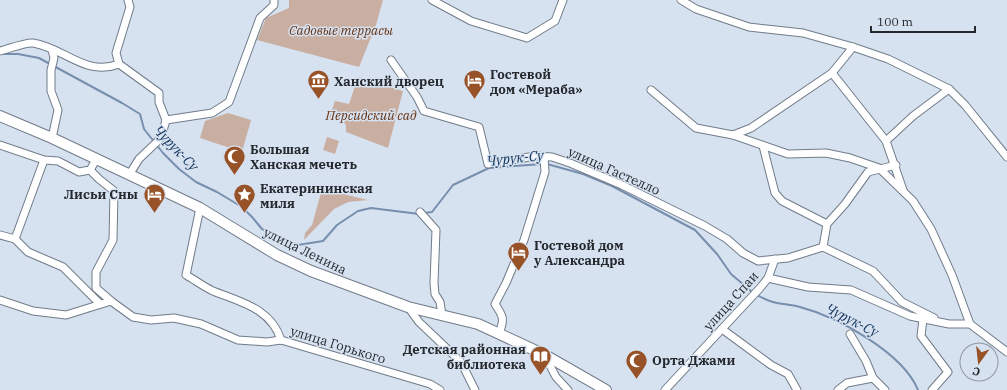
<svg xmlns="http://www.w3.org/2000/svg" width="1007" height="390" viewBox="0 0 1007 390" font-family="'IBM Plex Serif',serif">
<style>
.green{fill:#c9afa2}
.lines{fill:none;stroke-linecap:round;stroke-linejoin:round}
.stream{stroke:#778fad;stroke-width:2}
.minor-casing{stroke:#717b88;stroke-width:9}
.secondary-casing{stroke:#717b88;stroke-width:12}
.minor{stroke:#fff;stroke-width:7}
.secondary{stroke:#fff;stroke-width:10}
.labels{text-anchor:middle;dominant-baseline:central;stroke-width:3;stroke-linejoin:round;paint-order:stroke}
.park-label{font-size:13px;font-style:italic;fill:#663415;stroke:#d7e2f1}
.poi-label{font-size:13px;font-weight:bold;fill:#25292e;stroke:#d7e2f1;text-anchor:start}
.street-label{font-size:13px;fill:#25292e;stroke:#d7e2f1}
.water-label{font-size:14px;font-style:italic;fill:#0f325b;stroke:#d7e2f1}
</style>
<rect width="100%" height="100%" fill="#d7e2f1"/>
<!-- green -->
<g class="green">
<polygon points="289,0 383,0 376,25 359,67 257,40 266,18 289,8"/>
<polygon points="358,77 403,91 388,148 346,132 346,125 338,118 329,118 335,101 349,104"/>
<polygon points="228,113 251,120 242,152 200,138 205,121"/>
<polygon points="327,137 339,141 335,154 323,150"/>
<polygon points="322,189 368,200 348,202 334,209 304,240 305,233 312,225"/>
</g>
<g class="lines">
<!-- stream -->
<g class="stream">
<polyline points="1,54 18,54 39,58 122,103 140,114 144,129 163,153 179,169 196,182 217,192 242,207 252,217 262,229 298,245 323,241 337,225 358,211 371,208 419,214"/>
<polyline points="547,164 583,174 612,186 695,230 717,254 731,274 751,291"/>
<polyline points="423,213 432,212 453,185 489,168 542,164"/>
<path d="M 759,296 C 774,305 785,303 800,307 C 838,317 903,353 918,390"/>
</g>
<defs>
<g id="minor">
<polyline points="128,0 130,7 116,53 119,64 159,93 159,102 166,120"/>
<polyline points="432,0 471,21 527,38 555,21 563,0"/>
<polyline points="681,0 696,9 749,27 803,33 853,47 888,59 949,89 965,105 1007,157"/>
<path d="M 0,51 C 8,49 26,42 33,43 C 65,48 85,77 119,64"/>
<polyline points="391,60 417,97 424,111 479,127 488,164 535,156 552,157 570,163 622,185 705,226 727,239 743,253 758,261 788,258 823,247"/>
<polyline points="832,73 886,141 903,190"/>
<polyline points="651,90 696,128 733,135 788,154 826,153 850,158 879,168 913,201 931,229 952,275 970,324"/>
<polyline points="166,120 212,113 229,102 260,18 274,5 274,0"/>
<polyline points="733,135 751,128 832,73 853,47"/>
<polyline points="52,138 58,110 51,91 51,70 54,58 52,50"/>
<polyline points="886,141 913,116 949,89"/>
<polyline points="0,145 44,160 58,161 79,172 90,170 96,160"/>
<polyline points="763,146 775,193 782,201 827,224"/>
<polyline points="90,170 99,179 114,191 113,240 96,272 96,288 111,301"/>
<polyline points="129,175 139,159 161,138 166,120"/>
<path d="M 200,208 L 186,275 C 195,280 204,287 213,291 C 240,302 271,308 281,340"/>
<polyline points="420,212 436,230 434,283 435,294 440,302 442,315"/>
<polyline points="0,235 15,239 28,252 63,267 100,304"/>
<polyline points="15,239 44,160"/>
<polyline points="823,247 873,271 902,302 934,318"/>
<polyline points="823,247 827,224 845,204 868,172 896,165"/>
<polyline points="768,278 808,287 851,290 910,316 949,324 970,324 1007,352"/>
<polyline points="0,300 33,311 66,315 111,301 133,317 151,320 174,318 201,324 238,340 267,342 281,340 430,384 440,390"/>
<polyline points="408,307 419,322 461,362 475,390"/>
<polyline points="923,319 921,336 948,372 932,390"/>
<polyline points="722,329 771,365 788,374 797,390"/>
<path d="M 499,333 C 505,319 503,316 495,304 L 506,283 L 524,240 L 545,172 L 544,157"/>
<polyline points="850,334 866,361 873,378 885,390"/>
<polyline points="545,356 556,377 568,390"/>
<polyline points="665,390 760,288 768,278 775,259"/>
<polyline points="838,390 847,383 873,378"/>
</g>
<polyline id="secondary" points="0,116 52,138 200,208 277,255 311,271 408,307 478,324 545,355 606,390"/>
</defs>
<!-- minor casing -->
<use href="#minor" class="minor-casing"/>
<!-- secondary casing -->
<use href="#secondary" class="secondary-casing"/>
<!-- minor -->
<use href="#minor" class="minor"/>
<!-- secondary -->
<use href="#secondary" class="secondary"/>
</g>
<!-- icons -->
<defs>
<symbol id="museum-pin" viewBox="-11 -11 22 30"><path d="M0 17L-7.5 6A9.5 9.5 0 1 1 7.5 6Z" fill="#985228" stroke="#d7e2f1"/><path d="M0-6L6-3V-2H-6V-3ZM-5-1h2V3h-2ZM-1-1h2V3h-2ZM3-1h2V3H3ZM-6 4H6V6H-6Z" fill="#fff"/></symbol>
<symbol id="hotel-pin" viewBox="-11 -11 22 30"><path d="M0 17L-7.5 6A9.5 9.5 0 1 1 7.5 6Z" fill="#985228" stroke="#d7e2f1"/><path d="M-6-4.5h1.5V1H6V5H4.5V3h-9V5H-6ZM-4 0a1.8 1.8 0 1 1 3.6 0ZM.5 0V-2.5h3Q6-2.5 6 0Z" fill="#fff"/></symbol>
<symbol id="mosque-pin" viewBox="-11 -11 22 30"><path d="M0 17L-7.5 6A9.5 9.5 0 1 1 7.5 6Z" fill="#985228" stroke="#d7e2f1"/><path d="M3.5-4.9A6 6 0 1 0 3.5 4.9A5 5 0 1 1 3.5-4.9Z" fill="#fff"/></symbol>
<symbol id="sight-pin" viewBox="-11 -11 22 30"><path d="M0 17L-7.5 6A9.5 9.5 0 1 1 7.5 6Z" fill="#985228" stroke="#d7e2f1"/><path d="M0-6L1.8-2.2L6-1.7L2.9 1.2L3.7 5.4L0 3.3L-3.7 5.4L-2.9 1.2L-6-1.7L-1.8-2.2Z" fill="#fff"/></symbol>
<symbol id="library-pin" viewBox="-11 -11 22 30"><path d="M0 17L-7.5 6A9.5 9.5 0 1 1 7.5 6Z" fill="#985228" stroke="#d7e2f1"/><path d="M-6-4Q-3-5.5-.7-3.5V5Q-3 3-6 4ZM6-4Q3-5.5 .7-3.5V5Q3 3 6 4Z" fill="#fff"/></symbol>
</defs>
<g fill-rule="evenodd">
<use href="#museum-pin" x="306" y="68" width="25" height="34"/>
<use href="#hotel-pin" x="462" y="68" width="25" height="34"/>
<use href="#mosque-pin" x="222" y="144" width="25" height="34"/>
<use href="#hotel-pin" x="142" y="182" width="25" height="34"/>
<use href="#sight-pin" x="232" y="182" width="25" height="34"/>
<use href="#hotel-pin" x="506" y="240" width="25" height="34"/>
<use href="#library-pin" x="528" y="344" width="25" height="34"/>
<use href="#mosque-pin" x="624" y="348" width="25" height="34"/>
</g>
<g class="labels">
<!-- park labels -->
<g class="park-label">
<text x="341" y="30">Садовые террасы</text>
<text x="371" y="115">Персидский сад</text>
</g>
<!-- poi labels -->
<g class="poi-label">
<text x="490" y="74">Гостевой<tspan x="490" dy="15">дом «Мераба»</tspan></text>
<text x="334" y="81">Ханский дворец</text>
<text x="250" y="149">Большая<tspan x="250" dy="15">Ханская мечеть</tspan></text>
<text x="260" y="188">Екатерининская<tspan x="260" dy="15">миля</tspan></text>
<text x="138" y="194" text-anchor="end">Лисьи Сны</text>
<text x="534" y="245">Гостевой дом<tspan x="534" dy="15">у Александра</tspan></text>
<text x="526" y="349" text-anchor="end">Детская районная<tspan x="526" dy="15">библиотека</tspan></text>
<text x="652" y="360">Орта Джами</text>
</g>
<!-- street labels -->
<g class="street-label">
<text transform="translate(614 171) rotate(24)">улица Гастелло</text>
<text transform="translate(305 251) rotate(26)">улица Ленина</text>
<text transform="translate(731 301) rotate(-48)">улица Спаи</text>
<text transform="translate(338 345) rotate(17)">улица Горького</text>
</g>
<!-- water labels -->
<g class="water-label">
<text transform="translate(176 148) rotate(46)">Чурук-Су</text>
<text transform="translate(515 158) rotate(-6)">Чурук-Су</text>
<text transform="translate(852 320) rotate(27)">Чурук-Су</text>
</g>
</g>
<!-- north arrow -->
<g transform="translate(979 362) rotate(195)"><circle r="19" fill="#d7e2f1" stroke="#9098a3"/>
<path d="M0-3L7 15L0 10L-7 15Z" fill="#985228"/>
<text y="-6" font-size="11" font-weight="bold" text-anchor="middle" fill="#25292e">С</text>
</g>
<!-- scale -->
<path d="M871 26v6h104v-6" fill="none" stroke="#25292e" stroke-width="2"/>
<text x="877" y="26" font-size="12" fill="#25292e" stroke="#d7e2f1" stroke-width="3" paint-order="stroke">100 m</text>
</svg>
